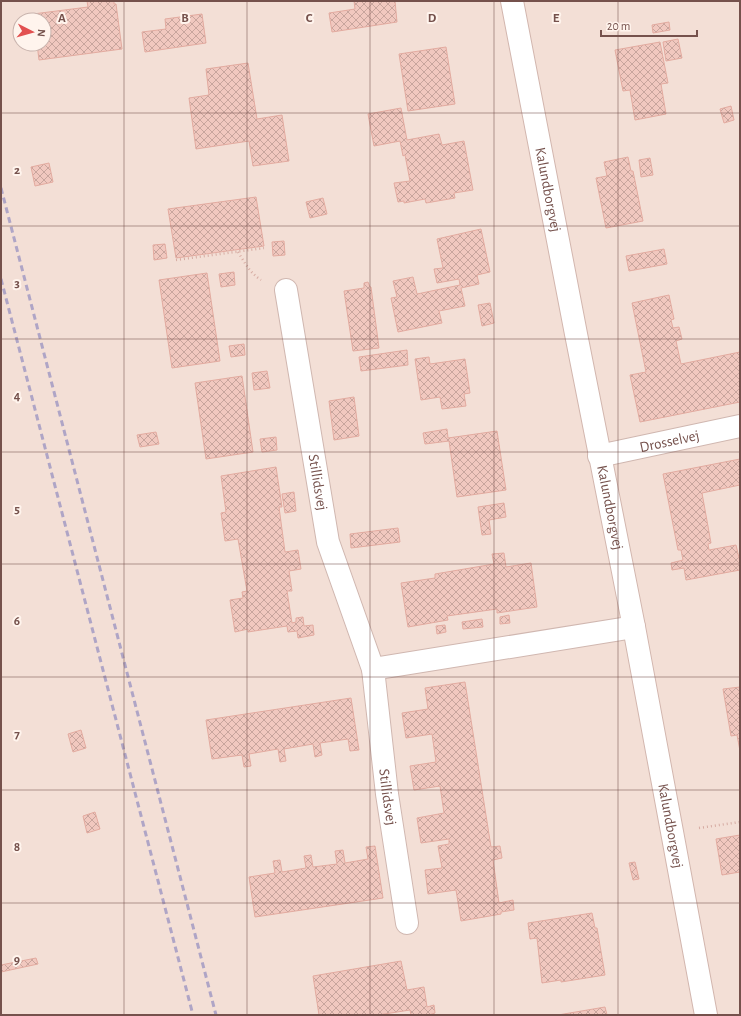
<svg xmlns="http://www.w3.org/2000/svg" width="741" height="1016" viewBox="0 0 741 1016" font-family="'Alegreya Sans',sans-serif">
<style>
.residential{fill:#f3dfd6;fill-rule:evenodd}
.building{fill:url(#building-cross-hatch);stroke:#e3aba0}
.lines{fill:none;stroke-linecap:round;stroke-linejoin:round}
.street-casing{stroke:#d0b7b0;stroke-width:24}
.secondary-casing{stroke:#d2b6ae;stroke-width:24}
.path{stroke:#d6aba2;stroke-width:2.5;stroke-dasharray:1 3;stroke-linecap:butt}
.street{stroke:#fff;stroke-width:22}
.secondary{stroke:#fff;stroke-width:22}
.rail{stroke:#afa5c6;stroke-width:3;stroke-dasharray:6 4;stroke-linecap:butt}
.grid{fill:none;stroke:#75514c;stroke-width:1;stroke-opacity:0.55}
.labels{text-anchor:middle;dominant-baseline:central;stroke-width:4;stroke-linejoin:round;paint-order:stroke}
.street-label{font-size:15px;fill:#75514c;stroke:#fff4ed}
.grid-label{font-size:13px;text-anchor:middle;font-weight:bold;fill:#75514c;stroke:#fff4ed;stroke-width:4;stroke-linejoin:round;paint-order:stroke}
</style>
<defs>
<pattern id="building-cross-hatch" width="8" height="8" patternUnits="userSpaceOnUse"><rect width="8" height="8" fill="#f1c8bf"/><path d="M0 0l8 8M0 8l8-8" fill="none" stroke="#c8a59d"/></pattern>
</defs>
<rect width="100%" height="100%" fill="#fcefe7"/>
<!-- residential -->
<path class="residential" d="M 1,1 L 740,1 L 740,1015 L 1,1015 ZM 20,20 L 44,20 L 44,44 L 20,44 Z"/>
<!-- building -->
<g class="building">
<polygon points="87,1 114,1 114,4 116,4 122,49 39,60 37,44 44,44 44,20 33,20 33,14 88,7"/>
<polygon points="354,1 395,1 397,22 332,32 329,13 355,9"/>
<polygon points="202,14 206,43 145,52 142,32 166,29 165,19"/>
<polygon points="669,22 670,30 653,33 652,25"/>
<polygon points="678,39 682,58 666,61 663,42"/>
<polygon points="660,42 668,83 661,84 666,114 635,120 630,90 623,91 615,50"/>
<polygon points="446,47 455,104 408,111 399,54"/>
<polygon points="248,63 257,119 282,115 289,161 253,166 249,141 196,149 189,98 209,95 206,69"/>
<polygon points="731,106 734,120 724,123 720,109"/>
<polygon points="401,108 407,140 439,134 442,145 464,141 473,190 454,193 455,198 426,203 425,199 404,203 404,201 398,202 394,183 410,181 405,155 403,156 400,141 374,146 368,114"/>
<polygon points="628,157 631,171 633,171 643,221 606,228 596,178 607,176 604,162"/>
<polygon points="650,158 653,175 641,177 639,160"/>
<polygon points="49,163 53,182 35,186 31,167"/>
<polygon points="256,197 264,246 176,258 168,209"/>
<polygon points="323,198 327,214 310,218 306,202"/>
<polygon points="481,229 490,272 477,275 479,284 461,288 465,306 439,311 442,323 398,332 391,298 397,297 393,281 413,277 417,294 460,285 459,279 437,283 434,269 443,268 437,239"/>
<polygon points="284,241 285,255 273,256 272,242"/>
<polygon points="165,244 167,258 154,260 153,245"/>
<polygon points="664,249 667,264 629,271 626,256"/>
<polygon points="234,272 235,285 221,287 219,274"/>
<polygon points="207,273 220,361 172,368 159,280"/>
<polygon points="368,282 370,287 371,287 379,348 353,351 344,291 364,288 364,283"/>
<polygon points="669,295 674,319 671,320 673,328 679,327 682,339 676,341 681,364 740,352 740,402 640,422 630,375 646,372 632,303"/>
<polygon points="490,303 494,323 482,326 478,305"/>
<polygon points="244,344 245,355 231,357 229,346"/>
<polygon points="407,350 408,365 361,371 359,357"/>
<polygon points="429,357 430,364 465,359 470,393 464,394 466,406 442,409 440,397 421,400 415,359"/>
<polygon points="267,371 270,388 254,390 252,373"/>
<polygon points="242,376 253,452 206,459 195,383"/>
<polygon points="354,397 359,436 334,440 329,401"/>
<polygon points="447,429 448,438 497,431 506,490 457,497 449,441 425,444 423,433"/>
<polygon points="156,432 159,444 140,447 137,435"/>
<polygon points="276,437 277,450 262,452 260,439"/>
<polygon points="740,459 740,485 702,493 711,543 708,544 709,550 736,545 740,562 740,570 686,580 684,568 672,570 671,563 683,560 681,550 678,550 663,474"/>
<polygon points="276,467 282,507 279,507 285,552 298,550 301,569 289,571 292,591 287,591 292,623 296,622 296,618 303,617 304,626 313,625 314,635 298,638 297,631 288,632 287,626 248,632 248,629 235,632 230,600 243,598 242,592 247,591 238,539 225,541 221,513 226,512 221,476"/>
<polygon points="294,492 296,511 285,513 282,494"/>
<polygon points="504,503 506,517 489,520 491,534 482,535 478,507"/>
<polygon points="398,528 400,542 351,548 350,534"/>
<polygon points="504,553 506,567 531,563 537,607 497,613 497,609 447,616 448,620 408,627 401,583 435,578 435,574 494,564 492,554"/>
<polygon points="509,615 510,623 500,624 500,617"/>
<polygon points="482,619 483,627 463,629 462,622"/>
<polygon points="445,625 446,632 437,634 436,626"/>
<polygon points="465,682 491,847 500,846 502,858 493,860 499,903 513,900 514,910 501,912 501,914 461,921 456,890 428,894 425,870 442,868 438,846 449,844 449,839 421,843 417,818 444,813 440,786 414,790 410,766 436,762 432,734 406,738 402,713 428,709 425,688"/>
<polygon points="740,687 740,751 737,735 731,736 723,689"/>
<polygon points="351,698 359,750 350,751 348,739 320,743 322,755 315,757 313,744 284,749 286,761 280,762 278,749 249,754 251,766 244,767 242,755 212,759 206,720"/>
<polygon points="81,730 86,748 73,752 68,734"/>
<polygon points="95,812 100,829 87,833 83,816"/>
<polygon points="740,835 740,872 722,875 716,839"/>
<polygon points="375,846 383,898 255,917 249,877 275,873 273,861 280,860 282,872 306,868 304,856 311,855 313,867 337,864 335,851 343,850 345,863 368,859 366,847"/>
<polygon points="635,862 639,879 633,880 629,863"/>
<polygon points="592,913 595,928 597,928 605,975 561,982 561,980 542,983 537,938 530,939 528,923"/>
<polygon points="36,958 38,964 1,972 1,965"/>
<polygon points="401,961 407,990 424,987 427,1007 434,1005 435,1013 429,1015 411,1015 410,1010 378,1015 319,1015 313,976"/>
<polygon points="605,1007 607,1015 558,1015"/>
</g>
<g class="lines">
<defs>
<g id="street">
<path id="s1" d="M 286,290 L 328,542 L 373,669 L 387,794 L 407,923"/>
<path id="s2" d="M 599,456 L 740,426"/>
<polyline points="373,669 634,627"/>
</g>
<g id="secondary">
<path id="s3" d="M 512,1 L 576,334 L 634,627 L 706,1015"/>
</g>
</defs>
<!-- street casing -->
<use href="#street" class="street-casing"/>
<!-- secondary casing -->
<use href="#secondary" class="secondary-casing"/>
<!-- path -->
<g class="path">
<path d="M 238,252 C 245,263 250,273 261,280"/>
<polyline points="176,260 264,248"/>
<polyline points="699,828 740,822"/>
</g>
<!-- street -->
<use href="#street" class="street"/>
<!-- secondary -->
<use href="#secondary" class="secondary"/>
<!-- rail -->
<g class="rail">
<polyline points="1,188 216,1015"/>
<polyline points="1,279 193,1015"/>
</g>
</g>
<!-- grid -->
<path class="grid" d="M 124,1 L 124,1015M 247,1 L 247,1015M 370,1 L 370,1015M 494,1 L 494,1015M 618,1 L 618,1015M 1,113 L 740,113M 1,226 L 740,226M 1,339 L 740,339M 1,452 L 740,452M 1,564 L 740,564M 1,677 L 740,677M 1,790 L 740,790M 1,903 L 740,903"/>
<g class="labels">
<!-- street labels -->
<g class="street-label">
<text stroke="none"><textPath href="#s3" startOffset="192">Kalundborgvej</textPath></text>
<text stroke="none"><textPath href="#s2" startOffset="72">Drosselvej</textPath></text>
<text stroke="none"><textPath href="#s1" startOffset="195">Stillidsvej</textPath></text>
<text stroke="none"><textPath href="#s3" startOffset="516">Kalundborgvej</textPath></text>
<text stroke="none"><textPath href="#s1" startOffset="519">Stillidsvej</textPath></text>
<text stroke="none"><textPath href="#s3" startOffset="840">Kalundborgvej</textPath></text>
</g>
</g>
<g class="grid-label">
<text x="62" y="22">A</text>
<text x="185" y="22">B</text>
<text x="309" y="22">C</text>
<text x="432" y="22">D</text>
<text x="556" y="22">E</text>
<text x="17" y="174">2</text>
<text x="17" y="287">3</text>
<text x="17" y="400">4</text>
<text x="17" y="513">5</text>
<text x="17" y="625">6</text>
<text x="17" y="738">7</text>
<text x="17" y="851">8</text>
<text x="17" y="964">9</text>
</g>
<!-- border -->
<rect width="741" height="1016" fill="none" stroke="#75514c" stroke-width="4"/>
<!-- north arrow -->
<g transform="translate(32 32) rotate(96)"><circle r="19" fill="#fff4ed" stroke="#c8b3ad"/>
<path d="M0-3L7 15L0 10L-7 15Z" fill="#e25050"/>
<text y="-6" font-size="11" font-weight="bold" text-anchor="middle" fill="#75514c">N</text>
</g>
<!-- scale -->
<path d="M601 30v6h96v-6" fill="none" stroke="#75514c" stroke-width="2"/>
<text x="607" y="30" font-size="12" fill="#75514c" stroke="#fff4ed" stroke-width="3" paint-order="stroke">20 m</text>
</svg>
